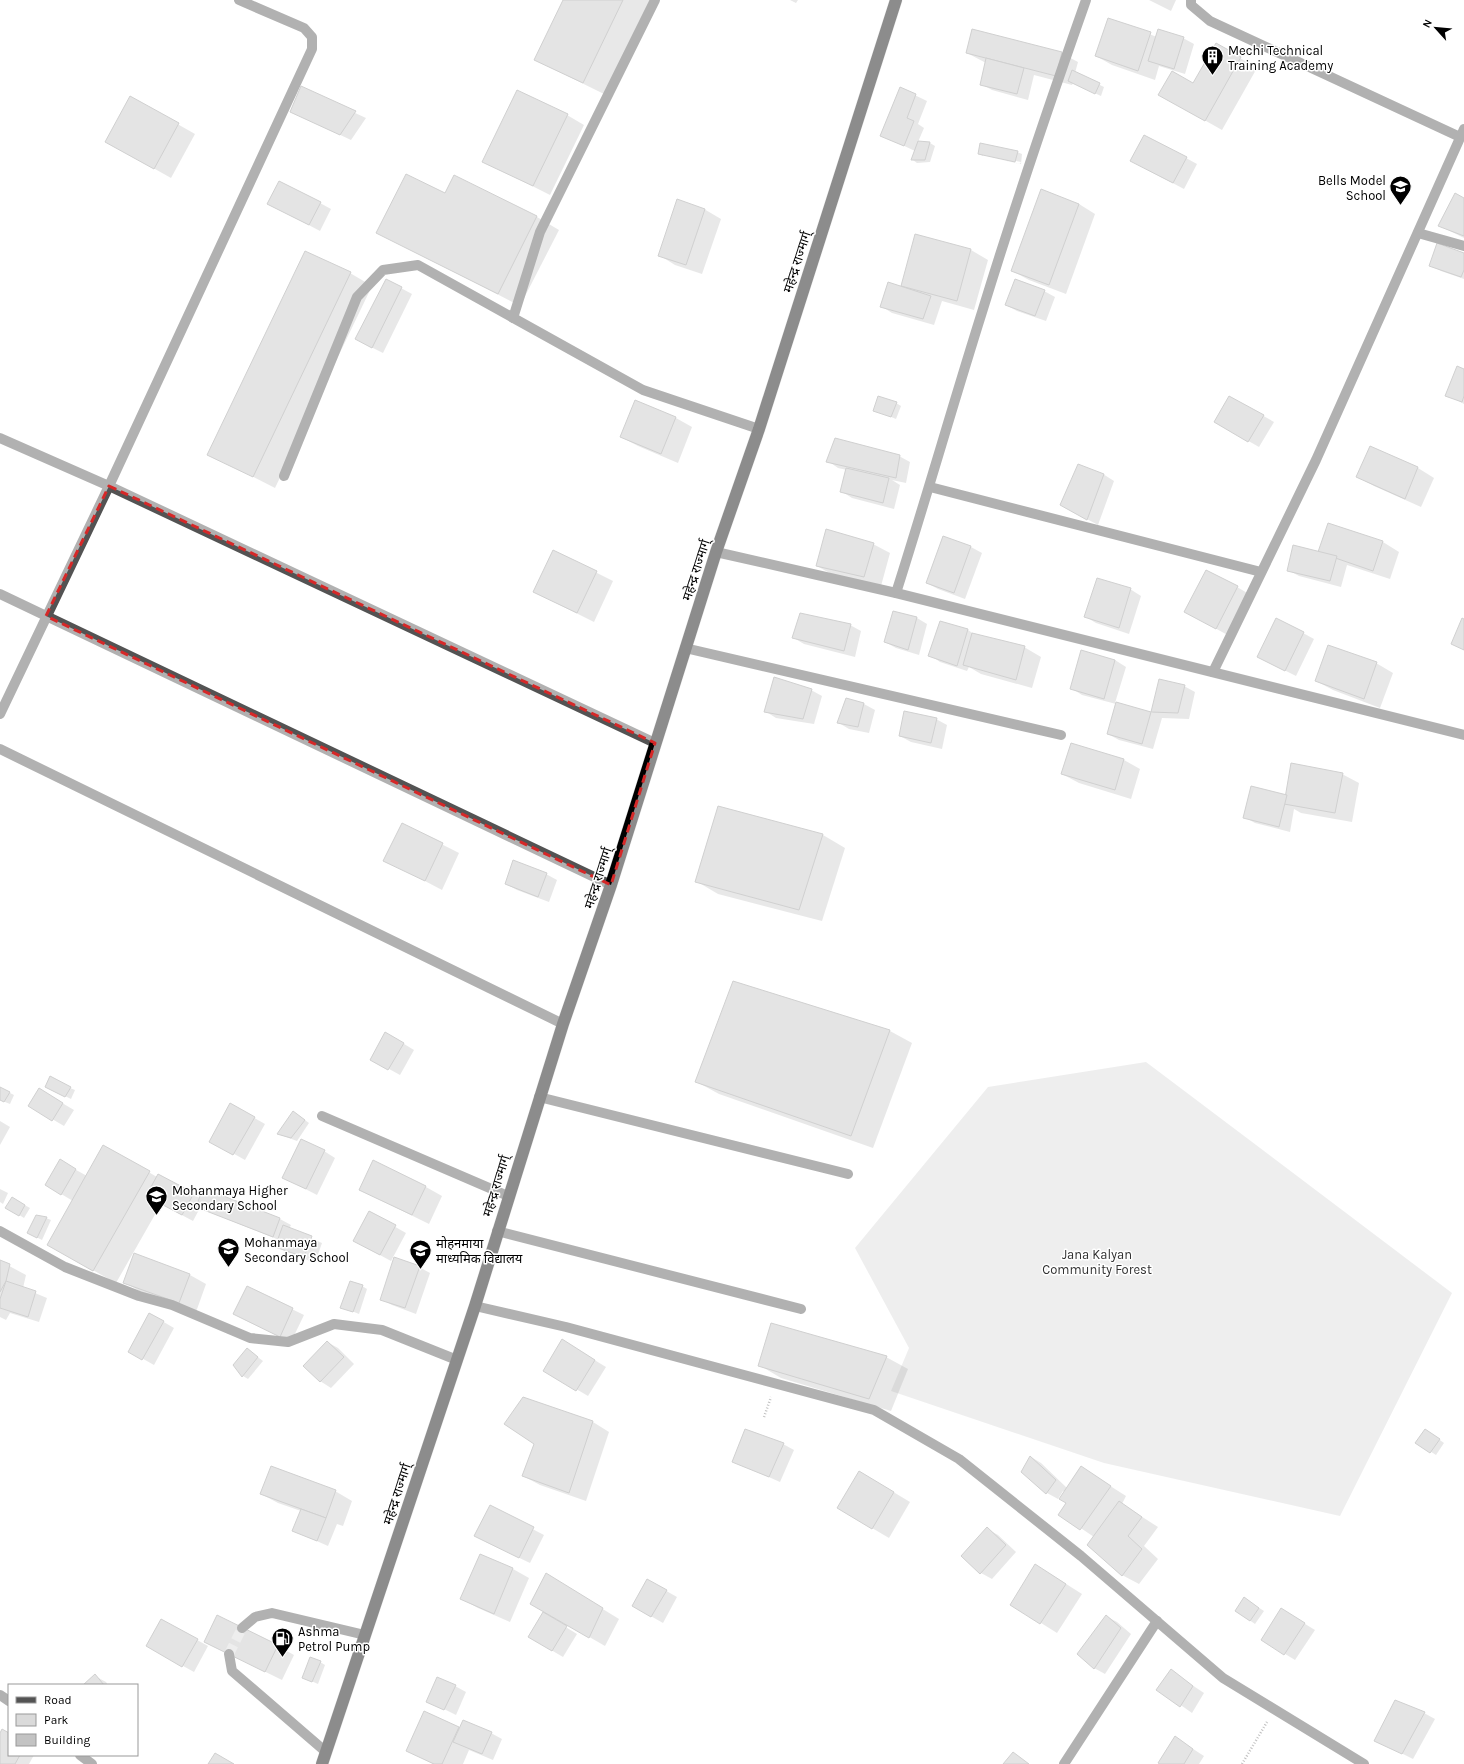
<svg xmlns="http://www.w3.org/2000/svg" width="1464" height="1764" viewBox="0 0 1464 1764" font-family="Karla,'Noto Sans Devanagari',sans-serif">
<style>
.green{fill:#dadada}
.shadow{fill:#0003}
.building{fill:#c3c3c3;stroke:#979797}
.lines{fill:none;stroke-linecap:round;stroke-linejoin:round}
.minor-tunnel{stroke:#d9d9d9;stroke-width:10;stroke-dasharray:10 5;stroke-linecap:butt}
.highway-casing{stroke:#dbdbdb;stroke-width:13}
.path{stroke:#757575;stroke-width:2.5;stroke-dasharray:1 2;stroke-linecap:butt}
.minor{stroke:#535353;stroke-width:10}
.highway{stroke:#000;stroke-width:12}
.marked{fill:none;stroke:#d62828;stroke-width:3;stroke-dasharray:8 5;stroke-linejoin:round}
.labels{text-anchor:middle;dominant-baseline:central;stroke-width:3;stroke-linejoin:round;paint-order:stroke}
.poi-label{font-size:13px;fill:#000;stroke:#fff;text-anchor:start}
.street-label{font-size:13px;fill:#000;stroke:#fff}
.park-label{font-size:13px;fill:#313131;stroke:#fff}
</style>
<rect width="100%" height="100%" fill="#fff"/>
<!-- green -->
<polygon class="green" points="1146,1062 1452,1293 1340,1516 1104,1463 891,1391 909,1348 855,1248 988,1087"/>
<!-- shadow -->
<g class="shadow">
<polygon points="564,0 652,0 606,95 535,60"/>
<polygon points="790,0 798,0 796,3"/>
<polygon points="1149,0 1176,0 1171,11"/>
<polygon points="1109,19 1157,37 1183,38 1194,44 1185,74 1159,66 1155,80 1112,65 1096,56"/>
<polygon points="1216,44 1257,68 1222,130 1160,95 1194,84"/>
<polygon points="967,53 1061,53 1078,62 1075,73 1104,87 1101,96 1073,83 1072,85 1034,75 1028,100 992,90 981,84 986,63"/>
<polygon points="301,88 366,118 351,140 302,117"/>
<polygon points="900,88 927,101 918,124 924,128 918,142 930,143 935,146 930,162 917,163 913,160 915,151 881,135"/>
<polygon points="130,97 195,134 171,178 123,151"/>
<polygon points="567,115 584,125 550,195 483,161"/>
<polygon points="1017,152 1022,154 1021,164 984,156 1020,164 1021,162 983,154 983,156 979,154"/>
<polygon points="1186,158 1197,164 1184,189 1142,167"/>
<polygon points="446,194 537,217 559,230 520,306 378,233"/>
<polygon points="1464,199 1464,238 1440,226"/>
<polygon points="320,203 331,209 320,231 280,210"/>
<polygon points="1079,204 1095,214 1066,294 1029,280 1012,271"/>
<polygon points="704,209 721,219 702,274 675,265 659,255"/>
<polygon points="916,235 971,250 988,260 974,310 942,301 934,325 892,313 881,306 906,289 903,285"/>
<polygon points="1464,254 1464,279 1441,271 1430,265"/>
<polygon points="350,273 372,286 275,488 208,454"/>
<polygon points="386,280 412,294 383,353 367,345"/>
<polygon points="1044,291 1055,297 1046,321 1017,311 1006,305"/>
<polygon points="1464,370 1464,404 1447,395"/>
<polygon points="1230,397 1274,422 1259,447 1215,422"/>
<polygon points="636,402 676,418 692,427 678,463 638,446 621,437"/>
<polygon points="896,403 901,406 896,419 874,410"/>
<polygon points="1370,447 1418,468 1434,478 1421,507 1374,486 1357,477"/>
<polygon points="899,456 910,462 906,483 892,480 900,485 894,509 852,498 841,491 847,470 838,468 828,461"/>
<polygon points="1103,474 1114,481 1098,525 1072,511"/>
<polygon points="1329,524 1383,542 1399,552 1390,579 1347,565 1341,587 1299,576 1288,570 1325,556"/>
<polygon points="943,537 971,547 982,553 965,599 938,589 927,583"/>
<polygon points="873,544 890,553 881,586 833,575 817,566"/>
<polygon points="553,551 613,581 594,622 534,592"/>
<polygon points="1237,587 1254,597 1233,638 1202,621"/>
<polygon points="1130,589 1141,596 1129,634 1096,623 1086,617"/>
<polygon points="917,618 927,624 919,655 896,648 885,642"/>
<polygon points="850,625 861,631 855,657 804,644 794,638"/>
<polygon points="968,630 974,634 1024,647 1041,657 1032,688 981,674 969,667 967,671 940,662 930,655"/>
<polygon points="1303,633 1314,639 1296,676 1258,657"/>
<polygon points="1082,651 1115,660 1126,667 1115,703 1152,713 1160,680 1184,686 1195,692 1189,719 1162,718 1153,749 1119,740 1108,734 1116,704 1082,695 1071,688"/>
<polygon points="1376,663 1393,673 1380,708 1333,690 1316,681"/>
<polygon points="811,690 822,696 814,724 776,718 765,711"/>
<polygon points="846,699 864,704 875,710 869,733 849,729 839,723"/>
<polygon points="936,719 947,725 942,749 911,742 900,736"/>
<polygon points="1124,760 1140,769 1131,799 1079,783 1062,774"/>
<polygon points="1342,774 1359,783 1352,822 1301,813 1294,809 1290,832 1255,823 1244,817 1286,796"/>
<polygon points="718,807 823,835 845,848 822,921 718,894 696,881"/>
<polygon points="402,824 459,853 442,890 385,860"/>
<polygon points="546,874 557,880 549,902 517,890 506,884"/>
<polygon points="890,1031 912,1043 873,1148 719,1094 697,1082"/>
<polygon points="386,1033 414,1050 400,1075 371,1059"/>
<polygon points="0,1088 14,1095 10,1104 0,1100"/>
<polygon points="70,1088 75,1090 71,1099 51,1089"/>
<polygon points="40,1090 74,1110 64,1126 30,1106"/>
<polygon points="231,1105 265,1124 245,1160 220,1146"/>
<polygon points="298,1115 309,1123 297,1141 278,1134"/>
<polygon points="0,1121 10,1127 0,1145"/>
<polygon points="104,1146 157,1177 200,1198 204,1189 280,1219 291,1225 289,1229 322,1243 315,1263 287,1252 276,1246 279,1240 200,1208 193,1221 161,1204 116,1283 48,1245 73,1201 46,1185 60,1161 87,1176"/>
<polygon points="324,1151 335,1158 317,1195 284,1178"/>
<polygon points="426,1187 442,1196 429,1224 360,1190"/>
<polygon points="0,1189 8,1193 3,1204 0,1202"/>
<polygon points="12,1198 30,1208 24,1218 7,1207"/>
<polygon points="369,1212 406,1233 391,1261 365,1247"/>
<polygon points="46,1218 51,1220 42,1240 34,1236"/>
<polygon points="0,1261 26,1275 23,1288 47,1298 39,1322 10,1313 6,1320 0,1317"/>
<polygon points="419,1267 430,1273 416,1314 392,1305 381,1299"/>
<polygon points="190,1275 206,1284 196,1312 141,1292 124,1282"/>
<polygon points="362,1286 367,1289 359,1314 342,1307"/>
<polygon points="247,1287 304,1315 291,1342 245,1320"/>
<polygon points="150,1314 174,1328 154,1365 129,1351"/>
<polygon points="327,1342 338,1348 354,1364 331,1388 320,1381"/>
<polygon points="573,1347 606,1367 588,1396 544,1370"/>
<polygon points="247,1349 263,1361 248,1379 243,1376 234,1366"/>
<polygon points="886,1357 908,1369 891,1411 781,1378 759,1365"/>
<polygon points="523,1398 593,1422 609,1432 586,1501 540,1485 523,1476 535,1443"/>
<polygon points="1430,1433 1444,1443 1436,1455 1417,1443"/>
<polygon points="783,1444 794,1450 780,1482 733,1461"/>
<polygon points="1031,1457 1041,1463 1067,1488 1082,1468 1126,1496 1122,1504 1158,1527 1144,1546 1158,1559 1139,1584 1122,1575 1094,1537 1060,1514 1067,1503 1065,1492 1063,1491 1058,1499 1047,1493 1022,1472"/>
<polygon points="860,1472 910,1502 889,1538 838,1508"/>
<polygon points="335,1491 352,1501 343,1526 337,1524 328,1546 294,1531 301,1511 278,1503 261,1494"/>
<polygon points="490,1507 544,1535 530,1563 486,1542"/>
<polygon points="987,1529 998,1535 1016,1552 992,1579 981,1573 962,1556"/>
<polygon points="480,1555 513,1569 529,1578 510,1622 478,1608 462,1599"/>
<polygon points="1052,1575 1082,1594 1057,1633 1011,1604"/>
<polygon points="647,1580 677,1597 663,1623 633,1606"/>
<polygon points="562,1584 619,1619 605,1646 532,1604"/>
<polygon points="1250,1602 1264,1611 1255,1624 1236,1611"/>
<polygon points="543,1613 577,1634 563,1657 529,1637"/>
<polygon points="1106,1616 1117,1622 1131,1634 1105,1674 1094,1668"/>
<polygon points="1292,1616 1315,1630 1295,1660 1262,1640"/>
<polygon points="161,1620 208,1646 194,1672 147,1646"/>
<polygon points="205,1642 278,1646 294,1655 282,1680"/>
<polygon points="320,1662 325,1665 318,1684 309,1680"/>
<polygon points="1171,1671 1204,1693 1192,1713 1158,1689"/>
<polygon points="95,1676 106,1682 108,1685 84,1685"/>
<polygon points="455,1686 466,1692 456,1715 428,1701"/>
<polygon points="424,1712 460,1729 491,1733 502,1739 493,1760 469,1750 463,1764 433,1764 407,1750"/>
<polygon points="1424,1713 1435,1719 1413,1759 1375,1740"/>
<polygon points="9,1734 9,1755 34,1755 29,1764 0,1764 0,1735"/>
<polygon points="1176,1738 1204,1756 1199,1764 1162,1764"/>
</g>
<!-- building -->
<g class="building">
<polygon points="563,0 623,0 583,83 534,60"/>
<polygon points="1108,18 1151,32 1138,71 1095,56"/>
<polygon points="972,29 1062,52 1056,76 966,53"/>
<polygon points="1158,29 1184,37 1174,69 1148,61"/>
<polygon points="1216,43 1241,57 1205,121 1158,95 1172,71 1193,83"/>
<polygon points="986,58 1024,68 1017,94 980,85"/>
<polygon points="1072,70 1100,83 1095,94 1068,81"/>
<polygon points="301,86 356,111 340,135 290,112"/>
<polygon points="900,87 916,94 907,118 914,121 904,146 880,136"/>
<polygon points="517,90 568,114 533,186 482,162"/>
<polygon points="130,96 179,123 154,169 105,142"/>
<polygon points="1144,135 1187,157 1173,183 1130,161"/>
<polygon points="918,141 930,142 925,160 911,160"/>
<polygon points="980,143 1018,151 1015,162 978,154"/>
<polygon points="406,174 445,193 454,175 537,216 498,294 376,233"/>
<polygon points="279,181 321,202 309,225 267,204"/>
<polygon points="1041,189 1079,204 1049,285 1011,271"/>
<polygon points="1455,193 1464,198 1464,236 1438,226"/>
<polygon points="677,199 705,209 686,265 658,256"/>
<polygon points="915,234 971,249 957,301 901,286"/>
<polygon points="1437,243 1464,253 1464,270 1461,277 1429,266"/>
<polygon points="305,251 351,272 253,477 207,455"/>
<polygon points="386,279 402,287 372,348 355,339"/>
<polygon points="1015,279 1045,290 1035,316 1005,305"/>
<polygon points="888,282 931,296 923,319 880,307"/>
<polygon points="1457,366 1464,369 1464,396 1462,402 1445,396"/>
<polygon points="878,396 897,402 891,417 873,411"/>
<polygon points="1229,396 1264,415 1248,442 1214,422"/>
<polygon points="635,400 676,417 661,454 620,437"/>
<polygon points="835,438 900,455 896,478 826,462"/>
<polygon points="1370,446 1418,467 1405,499 1356,477"/>
<polygon points="1078,464 1104,474 1087,520 1060,505"/>
<polygon points="846,468 889,478 883,503 840,492"/>
<polygon points="1328,523 1383,541 1373,571 1318,552"/>
<polygon points="826,529 874,543 864,577 816,566"/>
<polygon points="943,536 971,546 954,593 926,583"/>
<polygon points="1293,545 1337,556 1330,581 1287,571"/>
<polygon points="553,550 597,571 577,613 533,592"/>
<polygon points="1206,570 1238,586 1216,629 1184,612"/>
<polygon points="1097,578 1131,588 1119,628 1084,617"/>
<polygon points="893,611 917,617 908,650 884,642"/>
<polygon points="800,613 851,624 844,651 792,638"/>
<polygon points="1276,618 1304,632 1285,671 1257,657"/>
<polygon points="1462,618 1464,619 1464,650 1451,644"/>
<polygon points="940,621 968,629 957,666 928,656"/>
<polygon points="972,633 1025,646 1016,680 963,665"/>
<polygon points="1328,645 1377,662 1364,699 1315,681"/>
<polygon points="1081,650 1115,660 1104,699 1070,689"/>
<polygon points="774,677 812,689 803,719 764,712"/>
<polygon points="1159,679 1185,685 1178,713 1151,712"/>
<polygon points="846,698 864,703 858,727 837,723"/>
<polygon points="1116,702 1151,712 1142,744 1107,734"/>
<polygon points="904,711 937,718 931,743 899,736"/>
<polygon points="1071,743 1124,759 1115,790 1061,774"/>
<polygon points="1291,763 1343,773 1335,813 1284,804"/>
<polygon points="1251,786 1287,795 1279,827 1243,818"/>
<polygon points="718,806 823,834 799,910 695,882"/>
<polygon points="402,823 443,843 425,881 383,861"/>
<polygon points="513,860 547,873 538,897 505,884"/>
<polygon points="733,981 890,1030 851,1136 695,1082"/>
<polygon points="385,1032 404,1043 388,1070 370,1060"/>
<polygon points="50,1076 71,1087 65,1097 45,1087"/>
<polygon points="0,1087 10,1092 4,1102 0,1100"/>
<polygon points="39,1088 63,1103 52,1121 28,1106"/>
<polygon points="230,1103 255,1117 233,1155 209,1142"/>
<polygon points="293,1111 305,1120 291,1138 277,1134"/>
<polygon points="301,1139 325,1150 306,1189 282,1178"/>
<polygon points="103,1145 150,1171 93,1271 47,1245"/>
<polygon points="60,1159 76,1169 61,1195 45,1185"/>
<polygon points="373,1160 426,1186 412,1215 359,1190"/>
<polygon points="158,1174 194,1193 182,1215 146,1196"/>
<polygon points="203,1188 280,1218 273,1237 196,1207"/>
<polygon points="12,1197 25,1205 19,1216 5,1208"/>
<polygon points="369,1211 396,1225 380,1255 353,1241"/>
<polygon points="36,1215 47,1217 37,1238 27,1233"/>
<polygon points="283,1225 312,1236 304,1257 275,1247"/>
<polygon points="134,1253 190,1274 179,1303 123,1283"/>
<polygon points="394,1257 420,1266 405,1308 380,1300"/>
<polygon points="0,1260 10,1264 6,1281 0,1292"/>
<polygon points="6,1281 36,1291 28,1317 0,1308 0,1299"/>
<polygon points="350,1281 363,1285 353,1312 340,1308"/>
<polygon points="247,1286 293,1308 280,1337 233,1314"/>
<polygon points="149,1313 164,1321 142,1360 128,1352"/>
<polygon points="771,1323 887,1356 869,1399 758,1366"/>
<polygon points="562,1339 595,1360 576,1391 543,1371"/>
<polygon points="327,1341 344,1357 320,1382 303,1366"/>
<polygon points="247,1348 258,1357 242,1377 233,1365"/>
<polygon points="523,1397 593,1421 569,1493 522,1476 534,1444 504,1424"/>
<polygon points="745,1429 784,1443 769,1477 732,1462"/>
<polygon points="1425,1429 1440,1439 1430,1453 1415,1443"/>
<polygon points="1030,1456 1056,1480 1046,1494 1021,1472"/>
<polygon points="271,1466 336,1490 326,1518 260,1494"/>
<polygon points="1081,1466 1111,1486 1080,1530 1058,1515 1066,1503 1059,1499"/>
<polygon points="859,1471 894,1492 872,1529 837,1508"/>
<polygon points="1119,1501 1142,1517 1128,1536 1142,1549 1122,1576 1087,1545"/>
<polygon points="490,1505 534,1527 519,1558 474,1536"/>
<polygon points="301,1509 326,1518 317,1541 292,1531"/>
<polygon points="987,1527 1006,1545 980,1574 961,1556"/>
<polygon points="480,1554 513,1568 494,1614 460,1599"/>
<polygon points="1035,1564 1066,1584 1040,1624 1010,1605"/>
<polygon points="546,1573 603,1608 589,1638 530,1604"/>
<polygon points="647,1579 667,1590 651,1617 632,1606"/>
<polygon points="1244,1597 1259,1608 1250,1621 1235,1611"/>
<polygon points="1281,1608 1305,1623 1284,1655 1261,1640"/>
<polygon points="543,1612 567,1626 552,1651 528,1637"/>
<polygon points="217,1615 278,1645 265,1672 204,1642"/>
<polygon points="1106,1615 1121,1628 1094,1669 1077,1654"/>
<polygon points="161,1619 198,1639 182,1667 146,1646"/>
<polygon points="310,1657 321,1661 312,1682 302,1678"/>
<polygon points="1171,1669 1193,1686 1180,1707 1156,1690"/>
<polygon points="95,1674 104,1685 83,1685"/>
<polygon points="437,1677 456,1685 444,1710 426,1702"/>
<polygon points="1395,1700 1425,1712 1402,1754 1374,1741"/>
<polygon points="424,1711 459,1727 442,1764 434,1764 406,1751"/>
<polygon points="463,1720 492,1732 482,1754 453,1742"/>
<polygon points="2,1729 9,1733 9,1755 20,1755 15,1764 0,1764 0,1733"/>
<polygon points="1175,1736 1193,1749 1184,1764 1160,1764 1158,1763"/>
<polygon points="1013,1752 1029,1764 1003,1764"/>
<polygon points="215,1753 234,1764 208,1764"/>
</g>
<g class="lines">
<!-- minor-tunnel -->
<polyline class="minor-tunnel" points="229,1654 242,1628"/>
<defs>
<polyline id="highway" points="322,1764 475,1306 563,1024 611,885 716,552 759,429 896,0"/>
</defs>
<!-- highway casing -->
<use href="#highway" class="highway-casing"/>
<!-- path -->
<g class="path">
<polyline points="764,1417 771,1397"/>
<polyline points="1242,1764 1267,1722"/>
</g>
<!-- minor -->
<g class="minor">
<polyline points="1191,0 1191,5 1210,21 1460,137"/>
<polyline points="1418,233 1464,246"/>
<polyline points="513,318 540,232 655,0"/>
<polyline points="0,438 109,486 655,743"/>
<polyline points="284,476 357,297 383,270 418,265 643,390 759,429"/>
<polyline points="930,487 1261,572"/>
<polyline points="716,552 896,593 1464,735"/>
<path d="M 896,593 C 926,499 953,404 983,309 C 1015,205 1050,102 1086,0"/>
<polyline points="0,594 611,885"/>
<polyline points="685,648 1061,735"/>
<polyline points="1213,672 1316,460 1464,129"/>
<polyline points="0,714 109,486 312,49 312,37 304,28 239,0"/>
<polyline points="0,749 563,1024"/>
<polyline points="539,1097 848,1174"/>
<polyline points="322,1116 508,1196"/>
<polyline points="0,1231 65,1267 139,1296 172,1305 250,1338 288,1342 334,1324 382,1330 457,1360"/>
<polyline points="497,1231 801,1309"/>
<polyline points="475,1306 566,1327 874,1410 959,1459 1081,1556 1223,1678 1364,1764"/>
<polyline points="242,1628 255,1617 272,1613 365,1635"/>
<polyline points="229,1654 232,1671 326,1752"/>
<polyline points="0,1695 9,1701"/>
<polyline points="80,1755 92,1764"/>
<polyline points="1064,1764 1157,1621"/>
</g>
<!-- highway -->
<use href="#highway" class="highway"/>
</g>
<!-- marked area -->
<path d="M0 0H1464V1764H0ZM 109,486 L 655,743 L 611,885 L 46,616 Z" fill="#fff" fill-opacity=".55" fill-rule="evenodd"/>
<path class="marked" d="M 109,486 L 655,743 L 611,885 L 46,616 Z"/>
<!-- icons -->
<defs>
<symbol id="building-pin" viewBox="-11 -11 22 30"><path d="M0 17L-7.5 6A9.5 9.5 0 1 1 7.5 6Z" fill="#000" stroke="#fff"/><path d="M-4-6H4V6H1V3H-1V6H-4ZM-2.5-4.3h1.7v1.8h-1.7ZM.8-4.3h1.7v1.8H.8ZM-2.5-1h1.7V.8h-1.7ZM.8-1h1.7V.8H.8Z" fill="#fff"/></symbol>
<symbol id="school-pin" viewBox="-11 -11 22 30"><path d="M0 17L-7.5 6A9.5 9.5 0 1 1 7.5 6Z" fill="#000" stroke="#fff"/><path d="M0-5L7-2L0 1L-7-2ZM-4 1L0 2.5L4 1V4Q0 6-4 4Z" fill="#fff"/></symbol>
<symbol id="fuel-pin" viewBox="-11 -11 22 30"><path d="M0 17L-7.5 6A9.5 9.5 0 1 1 7.5 6Z" fill="#000" stroke="#fff"/><path d="M-5.5-6h7V0h2V4h1.3V-2.5L3-4.5l.8-.8L6-3V5H2.5V1h-1V6h-7ZM-4.2-4.7v3.2H.2V-4.7Z" fill="#fff"/></symbol>
</defs>
<g fill-rule="evenodd">
<use href="#building-pin" x="1200" y="44" width="25" height="34"/>
<use href="#school-pin" x="1388" y="174" width="25" height="34"/>
<use href="#school-pin" x="144" y="1184" width="25" height="34"/>
<use href="#school-pin" x="216" y="1236" width="25" height="34"/>
<use href="#school-pin" x="408" y="1238" width="25" height="34"/>
<use href="#fuel-pin" x="270" y="1626" width="25" height="34"/>
</g>
<g class="labels">
<!-- poi labels -->
<g class="poi-label">
<text x="1228" y="50">Mechi Technical<tspan x="1228" dy="15">Training Academy</tspan></text>
<text x="1386" y="180" text-anchor="end">Bells Model<tspan x="1386" dy="15">School</tspan></text>
<text x="172" y="1190">Mohanmaya Higher<tspan x="172" dy="15">Secondary School</tspan></text>
<text x="244" y="1242">Mohanmaya<tspan x="244" dy="15">Secondary School</tspan></text>
<text x="436" y="1243">मोहनमाया<tspan x="436" dy="15">माध्यमिक विद्यालय</tspan></text>
<text x="298" y="1631">Ashma<tspan x="298" dy="15">Petrol Pump</tspan></text>
</g>
<!-- street labels -->
<g class="street-label">
<text transform="translate(797 262) rotate(-72)">महेन्द्र राज्मार्ग्</text>
<text transform="translate(696 570) rotate(-72)">महेन्द्र राज्मार्ग्</text>
<text transform="translate(598 878) rotate(-72)">महेन्द्र राज्मार्ग्</text>
<text transform="translate(496 1186) rotate(-73)">महेन्द्र राज्मार्ग्</text>
<text transform="translate(397 1494) rotate(-72)">महेन्द्र राज्मार्ग्</text>
</g>
<!-- park labels -->
<g class="park-label">
<text x="1097" y="1254">Jana Kalyan<tspan x="1097" dy="15">Community Forest</tspan></text>
</g>
</g>
<!-- legend -->
<rect x="8" y="1684" width="130" height="72" fill="#ffffff" stroke="#999999"/>
<rect x="16" y="1697" width="20" height="6" fill="#535353" stroke="#999999"/>
<text x="44" y="1704" font-size="12" fill="#000000">Road</text>
<rect x="16" y="1714" width="20" height="12" fill="#dadada" stroke="#999999"/>
<text x="44" y="1724" font-size="12" fill="#000000">Park</text>
<rect x="16" y="1734" width="20" height="12" fill="#c3c3c3" stroke="#999999"/>
<text x="44" y="1744" font-size="12" fill="#000000">Building</text>
<!-- north arrow -->
<g transform="translate(1436 28) rotate(297)" stroke="#ffffff" stroke-width="3" paint-order="stroke">
<path d="M0-3L7 15L0 10L-7 15Z" fill="#000000"/>
<text y="-6" font-size="11" font-weight="bold" text-anchor="middle" fill="#000000">N</text>
</g>
</svg>
